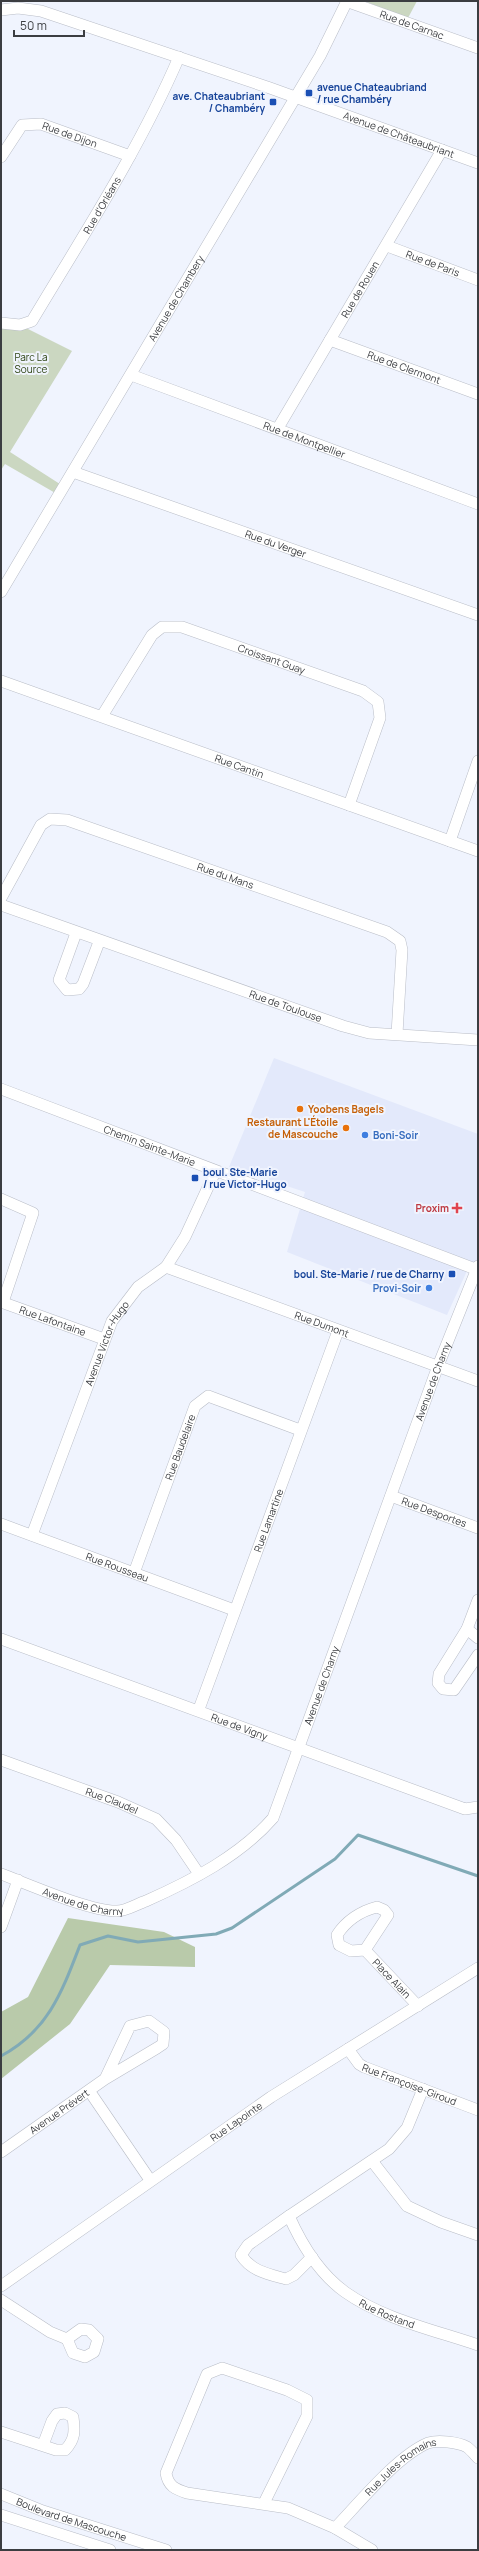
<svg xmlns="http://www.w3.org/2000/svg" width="479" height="2551" viewBox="0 0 479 2551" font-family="Manrope,sans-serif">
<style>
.built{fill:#e3e9fb}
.green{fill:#cbd7c1}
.forest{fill:#b9caaa}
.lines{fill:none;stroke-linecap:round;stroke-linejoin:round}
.stream{stroke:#80aab6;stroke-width:3}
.minor-casing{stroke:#b9bdc7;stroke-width:12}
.minor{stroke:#fff;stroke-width:11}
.transit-dot{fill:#1a4fb4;stroke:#f0f4fe;stroke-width:1.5}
.food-dot{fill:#e8710a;stroke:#f0f4fe;stroke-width:1.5}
.shop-dot{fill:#3f7fe0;stroke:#f0f4fe;stroke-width:1.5}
.health-dot{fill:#e0444e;stroke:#f0f4fe;stroke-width:1.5}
.labels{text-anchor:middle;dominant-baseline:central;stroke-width:4;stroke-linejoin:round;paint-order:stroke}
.street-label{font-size:10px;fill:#3b3d41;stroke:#f0f4fe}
.transit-label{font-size:10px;font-weight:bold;fill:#164399;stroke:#f0f4fe;text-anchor:start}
.park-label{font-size:10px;fill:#2d4312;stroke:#f0f4fe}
.food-label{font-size:10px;font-weight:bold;fill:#c56008;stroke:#f0f4fe;text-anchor:start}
.shop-label{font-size:10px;font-weight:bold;fill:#366cbe;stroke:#f0f4fe;text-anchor:start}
.health-label{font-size:10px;font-weight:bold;fill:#be3a42;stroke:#f0f4fe;text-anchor:end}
</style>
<rect width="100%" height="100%" fill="#f0f4fe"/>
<!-- built -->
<polygon class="built" points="274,1058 478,1134 478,1264 471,1262 447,1315 287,1252 305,1192 229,1167"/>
<!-- green -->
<g class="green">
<polygon points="364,1 417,1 408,18"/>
<polygon points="20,325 72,351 10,452 63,486 57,494 5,464 1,470 1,328"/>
</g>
<!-- forest -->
<polygon class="forest" points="68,1918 164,1932 195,1947 195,1967 110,1965 70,2024 1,2079 1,2012 28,1997"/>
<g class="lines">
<!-- stream -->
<path class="stream" d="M 1,2056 C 48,2031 62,1992 80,1945 L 108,1936 L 138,1942 L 216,1934 L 232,1928 L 335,1859 L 358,1835 L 478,1876"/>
<defs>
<g id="minor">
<path id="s1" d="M 346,1 L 478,48"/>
<path id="s2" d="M 1,10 L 18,8 L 41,11 L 270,88 L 478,163"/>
<path id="s3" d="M 1,157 L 22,125 L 41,124 L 130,156"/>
<path id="s4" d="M 387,246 L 478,280"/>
<path id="s5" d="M 1,323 L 20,325 L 32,321 C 84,234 139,150 179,57"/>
<path id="s6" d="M 330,340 L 478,394"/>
<path id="s7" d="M 131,375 L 478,504"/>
<path id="s8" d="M 278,428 L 442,150"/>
<path id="s9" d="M 73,472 L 478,615"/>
<path id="s10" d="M 1,592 L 320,56 L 347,1"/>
<path id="s11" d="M 1,681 L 478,851"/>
<path id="s12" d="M 102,716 L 152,635 L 162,627 L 182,627 L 363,691 L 378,702 L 380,718 L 349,805"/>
<polyline points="450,841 478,761"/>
<path id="s13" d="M 1,898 L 41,825 L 50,819 L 67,820 L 387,932 L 400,941 L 402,950 L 397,1034"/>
<path id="s14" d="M 1,905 L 343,1026 L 369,1033 L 478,1040"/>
<polyline points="76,933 59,980 67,990 79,989 83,984 99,942"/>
<path id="s15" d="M 1,1089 L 478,1270"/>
<polyline points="1,1199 33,1213 3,1302"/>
<path id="s16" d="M 166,1267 L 478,1381"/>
<path id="s17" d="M 1,1302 L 104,1339"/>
<path id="s18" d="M 391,1496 L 478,1528"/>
<path id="s19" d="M 1,1524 L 234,1610"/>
<path id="s20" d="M 32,1535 L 112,1321 L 138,1287 L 166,1267 L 185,1237 L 215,1172"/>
<path id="s21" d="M 134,1573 L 195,1406 L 208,1396 L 300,1430"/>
<polyline points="478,1600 467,1629 439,1674 438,1683 443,1689 454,1690 478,1655"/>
<polyline points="467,1629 478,1638"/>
<path id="s22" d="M 1,1639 L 465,1809 L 478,1807"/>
<path id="s23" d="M 199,1709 L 338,1331"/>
<path id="s24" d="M 1,1760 L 118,1802 L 156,1819 L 176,1840 L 199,1874"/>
<path id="s25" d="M 1,1874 C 28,1884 91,1912 117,1911 C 126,1911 137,1904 146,1901 C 191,1881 240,1856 273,1818 L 438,1366 L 478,1266"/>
<path d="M 377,1907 L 384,1910 L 388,1915 L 365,1950 L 351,1951 L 339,1945 L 337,1935 C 346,1921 361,1911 377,1907 Z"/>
<polyline points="1,1927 18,1880"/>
<path id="s26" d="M 365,1950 L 418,2006"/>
<path id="s27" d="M 348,2049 L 359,2064 L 364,2067 L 478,2110"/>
<path id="s28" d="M 423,2089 L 407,2128 L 389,2149 L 289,2216 C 301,2243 320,2274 345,2292 C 383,2319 434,2330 478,2345"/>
<polyline points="90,2092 150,2180"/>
<path id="s29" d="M 1,2152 L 105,2079 L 157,2048 L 163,2044 L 164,2032 L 149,2021 L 130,2026 L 105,2079"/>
<polyline points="372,2161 407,2206 441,2222 478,2235"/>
<path d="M 289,2216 L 248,2245 L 241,2255 C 251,2271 268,2274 286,2279 L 294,2275 L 312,2257"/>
<path id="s30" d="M 1,2286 L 271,2097 L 478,1968"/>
<polyline points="1,2300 50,2332 67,2339"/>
<polygon points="81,2329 89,2330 98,2339 94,2352 85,2357 73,2353 67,2339"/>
<path d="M 1,2432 L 56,2450 L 65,2450 C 75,2440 75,2431 73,2417 L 65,2413 L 57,2414 L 52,2421 L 43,2445"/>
<path id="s31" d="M 1,2494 L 43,2511 L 166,2550"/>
<path d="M 264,2503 L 307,2416 L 307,2400 L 287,2390 L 222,2368 L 207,2374 L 166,2473 C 168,2486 175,2489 187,2493 L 288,2508 L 335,2528 L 372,2550"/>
<polyline points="1,2515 110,2550"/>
<path id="s32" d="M 335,2528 C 359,2503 397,2456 428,2443 C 438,2440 458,2442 467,2447 C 471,2450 475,2455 478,2458"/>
</g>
</defs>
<!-- minor casing -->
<use href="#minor" class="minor-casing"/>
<!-- minor -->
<use href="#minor" class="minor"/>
</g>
<!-- markers -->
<g class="transit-dot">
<rect x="305" y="89" width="8" height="8" rx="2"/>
<rect x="269" y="98" width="8" height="8" rx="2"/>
<rect x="191" y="1174" width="8" height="8" rx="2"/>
<rect x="448" y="1270" width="8" height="8" rx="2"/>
</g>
<g class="food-dot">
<circle cx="300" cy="1109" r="4"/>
<circle cx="346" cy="1128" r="4"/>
</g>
<g class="shop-dot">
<circle cx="365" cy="1135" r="4"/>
<circle cx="429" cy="1288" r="4"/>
</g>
<path class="health-dot" d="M455 1202h4v4h4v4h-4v4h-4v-4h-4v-4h4z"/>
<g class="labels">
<!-- street labels -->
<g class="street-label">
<text stroke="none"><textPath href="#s1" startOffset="70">Rue de Carnac</textPath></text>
<text stroke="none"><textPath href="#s3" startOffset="88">Rue de Dijon</textPath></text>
<text stroke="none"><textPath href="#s2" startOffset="419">Avenue de Châteaubriant</textPath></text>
<text stroke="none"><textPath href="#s5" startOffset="167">Rue d'Orléans</textPath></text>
<text stroke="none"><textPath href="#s4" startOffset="49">Rue de Paris</textPath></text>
<text stroke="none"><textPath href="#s8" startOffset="161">Rue de Rouen</textPath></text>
<text stroke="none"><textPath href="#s10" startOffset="342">Avenue de Chambery</textPath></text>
<text stroke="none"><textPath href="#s6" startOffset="79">Rue de Clermont</textPath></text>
<text stroke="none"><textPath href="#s7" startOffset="185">Rue de Montpellier</textPath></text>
<text stroke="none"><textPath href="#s9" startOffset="215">Rue du Verger</textPath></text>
<text stroke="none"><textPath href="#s12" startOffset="223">Croissant Guay</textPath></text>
<text stroke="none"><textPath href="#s11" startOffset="253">Rue Cantin</textPath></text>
<text stroke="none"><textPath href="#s13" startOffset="279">Rue du Mans</textPath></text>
<text stroke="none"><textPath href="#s14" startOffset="302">Rue de Toulouse</textPath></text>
<text stroke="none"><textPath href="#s15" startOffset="159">Chemin Sainte-Marie</textPath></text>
<text stroke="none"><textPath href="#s17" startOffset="55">Rue Lafontaine</textPath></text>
<text stroke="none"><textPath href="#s16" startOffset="166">Rue Dumont</textPath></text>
<text stroke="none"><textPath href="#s20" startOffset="206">Avenue Victor-Hugo</textPath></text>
<text stroke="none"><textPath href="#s25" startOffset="771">Avenue de Charny</textPath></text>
<text stroke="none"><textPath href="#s21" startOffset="134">Rue Baudelaire</textPath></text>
<text stroke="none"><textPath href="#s18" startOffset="46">Rue Desportes</textPath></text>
<text stroke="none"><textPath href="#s23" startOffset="201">Rue Lamartine</textPath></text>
<text stroke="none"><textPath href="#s19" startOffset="124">Rue Rousseau</textPath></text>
<text stroke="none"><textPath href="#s25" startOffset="447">Avenue de Charny</textPath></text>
<text stroke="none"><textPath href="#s22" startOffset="254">Rue de Vigny</textPath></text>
<text stroke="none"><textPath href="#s24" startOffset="118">Rue Claudel</textPath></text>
<text stroke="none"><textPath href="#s25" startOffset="87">Avenue de Charny</textPath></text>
<text stroke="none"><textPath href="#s26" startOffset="39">Place Alain</textPath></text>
<text stroke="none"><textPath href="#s27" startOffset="73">Rue Françoise-Giroud</textPath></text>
<text stroke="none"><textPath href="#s29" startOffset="71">Avenue Prévert</textPath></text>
<text stroke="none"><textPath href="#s30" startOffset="287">Rue Lapointe</textPath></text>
<text stroke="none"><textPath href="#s28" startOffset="333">Rue Rostand</textPath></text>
<text stroke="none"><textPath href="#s32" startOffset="91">Rue Jules-Romains</textPath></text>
<text stroke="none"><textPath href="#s31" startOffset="75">Boulevard de Mascouche</textPath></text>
</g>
<!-- transit labels -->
<g class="transit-label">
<text x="317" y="87">avenue Chateaubriand<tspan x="317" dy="12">/ rue Chambéry</tspan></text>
<text x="265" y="96" text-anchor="end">ave. Chateaubriant<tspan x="265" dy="12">/ Chambéry</tspan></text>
<text x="203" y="1172">boul. Ste-Marie<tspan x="203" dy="12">/ rue Victor-Hugo</tspan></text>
<text x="444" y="1274" text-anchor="end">boul. Ste-Marie / rue de Charny</text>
</g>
<!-- park labels -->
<g class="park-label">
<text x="31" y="357">Parc La<tspan x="31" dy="12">Source</tspan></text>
</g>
<!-- food labels -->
<g class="food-label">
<text x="308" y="1109">Yoobens Bagels</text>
<text x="338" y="1122" text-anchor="end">Restaurant L'Étoile<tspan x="338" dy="12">de Mascouche</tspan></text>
</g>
<!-- shop labels -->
<g class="shop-label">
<text x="373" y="1135">Boni-Soir</text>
<text x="421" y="1288" text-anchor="end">Provi-Soir</text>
</g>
<!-- health labels -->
<g class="health-label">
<text x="449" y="1208">Proxim</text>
</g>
</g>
<!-- border -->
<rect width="479" height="2551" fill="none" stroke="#3b3d41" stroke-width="4"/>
<!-- scale -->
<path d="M14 30v6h70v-6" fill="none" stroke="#3b3d41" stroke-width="2"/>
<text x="20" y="30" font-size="12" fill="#3b3d41" stroke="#f0f4fe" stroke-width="3" paint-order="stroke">50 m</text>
</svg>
